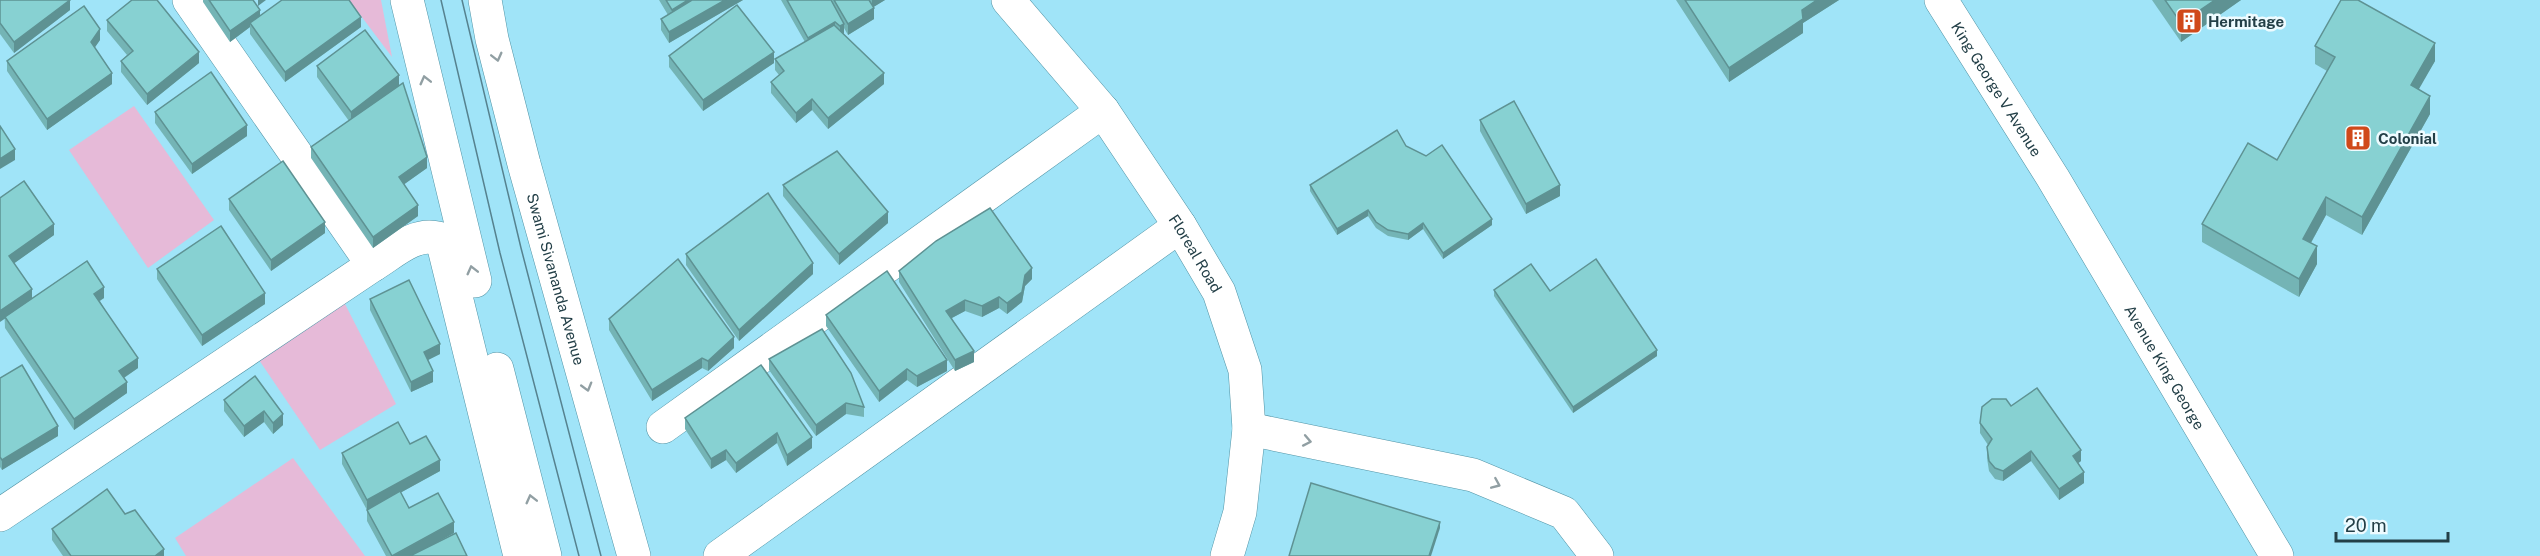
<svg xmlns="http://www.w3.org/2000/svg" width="2540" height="556" viewBox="0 0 2540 556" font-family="'Public Sans',sans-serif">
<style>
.green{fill:#e6bad8}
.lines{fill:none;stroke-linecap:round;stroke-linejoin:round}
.minor-casing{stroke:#5093a5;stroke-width:34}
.major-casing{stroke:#5093a5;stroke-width:34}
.minor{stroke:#fff;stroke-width:33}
.major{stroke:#fff;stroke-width:33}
.tram{stroke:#56828f;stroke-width:1.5}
.wall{fill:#74b4b5}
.shaded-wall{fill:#5e9293}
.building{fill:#87d1d2;stroke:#5e9293;stroke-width:1.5}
.oneway{stroke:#919fa3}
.labels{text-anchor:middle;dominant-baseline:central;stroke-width:5;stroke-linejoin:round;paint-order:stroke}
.poi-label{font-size:15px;font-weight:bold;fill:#233f47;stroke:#eefbff;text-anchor:start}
.street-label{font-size:15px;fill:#233f47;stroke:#eefbff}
</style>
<rect width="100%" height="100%" fill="#a0e4f8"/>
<!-- green -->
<g class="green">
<polygon points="349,0 381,0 392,57"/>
<polygon points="134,106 214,220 148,268 69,150"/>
<polygon points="344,302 396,404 320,450 259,360"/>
<polygon points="293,458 365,556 186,556 175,538"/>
</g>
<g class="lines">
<defs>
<g id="minor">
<polyline points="189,0 373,265"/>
<polyline points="407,0 475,281"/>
<path id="s1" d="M 485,0 L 492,39 L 524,164 L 634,556"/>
<path id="s2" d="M 1941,0 L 2053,178 L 2277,556"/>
<polyline points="497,369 545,556"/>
<polyline points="663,427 1103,111"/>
<polyline points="1249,429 1473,475 1564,513 1597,556"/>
<path d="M 0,515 L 373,265 C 393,253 414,232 438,238 L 444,248 L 520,556"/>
<polyline points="720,556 1180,226"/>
</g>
<g id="major">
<path id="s3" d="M 1008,0 L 1103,111 L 1180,226 L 1219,292 L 1245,370 L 1249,429 L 1240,512 L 1227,556"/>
</g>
</defs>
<!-- minor casing -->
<use href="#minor" class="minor-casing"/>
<!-- major casing -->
<use href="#major" class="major-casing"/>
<!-- minor -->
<use href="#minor" class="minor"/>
<!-- major -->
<use href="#major" class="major"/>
<!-- tram -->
<g class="tram">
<polyline points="441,0 500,253 579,556"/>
<polyline points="462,0 521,248 601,556"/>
</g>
</g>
<!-- wall -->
<g class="wall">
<polygon points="0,0 70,10 14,53 0,34"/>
<polygon points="203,0 253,0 260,16 361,27 285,82 250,34 250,27 230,42 203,2"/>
<polygon points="659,0 743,0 669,43 661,30 661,19 668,15"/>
<polygon points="781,0 885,0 873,7 874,19 848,35 844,28 844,34 884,84 828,129 812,110 796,123 771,93 771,82 779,75 775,70 775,59 805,42"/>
<polygon points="1676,0 1839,0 1803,23 1803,33 1729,82"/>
<polygon points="2152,0 2241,0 2181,42"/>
<polygon points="107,20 199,63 147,105 121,72 121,61 127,55 107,31"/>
<polygon points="100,40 94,48 112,84 47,130 7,71 7,61"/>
<polygon points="2315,46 2435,61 2418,89 2430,114 2362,235 2326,215 2311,243 2317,264 2299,297 2202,242 2202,224 2277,160 2327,71 2315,64"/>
<polygon points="669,56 774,63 703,111 669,67"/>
<polygon points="317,66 399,86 427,168 404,184 418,216 373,248 311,158 311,147 349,121 317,77"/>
<polygon points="155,112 247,136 192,174 155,123"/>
<polygon points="1480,120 1560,196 1526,214 1480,131"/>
<polygon points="1406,146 1492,225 1443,259 1423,229 1408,240 1388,236 1376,228 1368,216 1337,235 1310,191 1310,185"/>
<polygon points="783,185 888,223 839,265 783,196"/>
<polygon points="0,198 54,235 14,263 32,299 104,298 100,301 138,368 124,378 127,393 74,430 5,328"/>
<polygon points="229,199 325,233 271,271 229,210"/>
<polygon points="686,254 813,274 739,341 686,265"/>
<polygon points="157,269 265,304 202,346 157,279"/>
<polygon points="899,271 1032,279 1025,286 1022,302 1007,314 999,308 982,317 965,311 952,318 974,362 955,371 899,282"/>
<polygon points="1494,290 1550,291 1657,356 1573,413 1494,296"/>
<polygon points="370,299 440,354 428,360 433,382 411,392 370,310"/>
<polygon points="826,315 947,371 917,387 907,380 879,402 826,326"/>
<polygon points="609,319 734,348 708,371 702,368 652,401 609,330"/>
<polygon points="769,359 864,407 864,417 846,414 816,436 769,370"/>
<polygon points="761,365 812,448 787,466 777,443 736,473 726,460 711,469 685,429 685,418"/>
<polygon points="255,376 283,425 273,434 264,422 244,437 224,411 224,400"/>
<polygon points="0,378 58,436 2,470 0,467"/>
<polygon points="1980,423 2081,461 2078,463 2084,483 2059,500 2031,461 2003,481 1995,479 1989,471 1987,458 1987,447 1988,445 1980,433"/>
<polygon points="410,444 440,471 400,493 409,508 454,533 428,547 467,556 386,556 367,521 367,510 342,464 342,453"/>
<polygon points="125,514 164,556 63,556 52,540 52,529"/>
</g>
<!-- shaded-wall -->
<g class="shaded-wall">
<polygon points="70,0 70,10 14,53 14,42"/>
<polygon points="258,0 266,0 258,6"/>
<polygon points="688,0 705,0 672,21 672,10"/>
<polygon points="725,0 743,0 669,43 669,32"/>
<polygon points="872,0 885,0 872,8"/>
<polygon points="1817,0 1839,0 1803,23 1803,33 1729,82 1729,68 1802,10"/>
<polygon points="2215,0 2241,0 2181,42 2181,23"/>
<polygon points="874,8 874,19 848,35 848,24"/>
<polygon points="260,10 260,21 250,23 250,27 230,42 230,31"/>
<polygon points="361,17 361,27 285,82 285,72"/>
<polygon points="835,22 835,33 808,48 808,38"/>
<polygon points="844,24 844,34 840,37 840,26"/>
<polygon points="100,29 100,40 91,53 91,42"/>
<polygon points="2435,43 2435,61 2411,103 2411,85"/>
<polygon points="199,52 199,63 147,105 147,94"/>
<polygon points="774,52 774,63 703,111 703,100"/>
<polygon points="112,73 112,84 47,130 47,119"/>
<polygon points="884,73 884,84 828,129 828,118"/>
<polygon points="399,75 399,86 351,122 351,112"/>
<polygon points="2430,96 2430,114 2362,235 2362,217"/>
<polygon points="812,99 812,110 796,123 796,113"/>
<polygon points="247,125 247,136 192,174 192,164"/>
<polygon points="15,149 15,160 0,169 0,159"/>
<polygon points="427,157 427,168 399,188 399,177"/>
<polygon points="1560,185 1560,196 1526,214 1526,204"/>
<polygon points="2326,197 2326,215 2303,257 2303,239"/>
<polygon points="418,205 418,216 373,248 373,237"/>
<polygon points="1368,210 1368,216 1337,235 1337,229"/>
<polygon points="888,212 888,223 839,265 839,254"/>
<polygon points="1492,219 1492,225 1443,259 1443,253"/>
<polygon points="325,222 325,233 271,271 271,260"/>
<polygon points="1423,223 1423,229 1408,240 1408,234"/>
<polygon points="54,224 54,235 9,267 9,256"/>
<polygon points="2317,246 2317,264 2299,297 2299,279"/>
<polygon points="813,263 813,274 739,341 739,330"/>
<polygon points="1032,268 1032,279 1025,286 1022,302 1007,314 1007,303 1025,275"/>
<polygon points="104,287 104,298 94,304 94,294"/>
<polygon points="32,289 32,300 0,322 0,311"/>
<polygon points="265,293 265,304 202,346 202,335"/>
<polygon points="999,297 999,308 982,317 982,306"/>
<polygon points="965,300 965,311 946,321 946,311"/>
<polygon points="734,337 734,348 708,371 708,361"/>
<polygon points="440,344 440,354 424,362 424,352"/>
<polygon points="1657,350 1657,356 1573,413 1573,407"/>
<polygon points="974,351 974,362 955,371 955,360"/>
<polygon points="138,358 138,368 119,381 119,371"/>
<polygon points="702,358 702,368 652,401 652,390"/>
<polygon points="947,360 947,371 917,387 917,376"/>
<polygon points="907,369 907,380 879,402 879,391"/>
<polygon points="433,371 433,382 411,392 411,382"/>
<polygon points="127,382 127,393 74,430 74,419"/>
<polygon points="846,403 846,414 816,436 816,425"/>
<polygon points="264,411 264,422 244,437 244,426"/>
<polygon points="283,414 283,425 273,434 273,423"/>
<polygon points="58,426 58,436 2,470 2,460"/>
<polygon points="777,433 777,443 736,473 736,463"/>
<polygon points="812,437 812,448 787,466 787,455"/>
<polygon points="726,450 726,460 711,469 711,459"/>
<polygon points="2081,450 2081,461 2073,467 2073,456"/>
<polygon points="2031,451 2031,461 2003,481 2003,471"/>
<polygon points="440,460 440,471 367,511 367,500"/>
<polygon points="2084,472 2084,483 2059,500 2059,489"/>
<polygon points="454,522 454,533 412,556 393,556"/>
<polygon points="1440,522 1440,528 1431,556 1429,556"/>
<polygon points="164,549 164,556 155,556"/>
</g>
<!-- building -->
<g class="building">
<polygon points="0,0 70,0 14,42 0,23"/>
<polygon points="132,0 157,0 199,52 147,94 121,61 133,51 107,20"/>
<polygon points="209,0 253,0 260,10 230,31"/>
<polygon points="282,0 349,0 361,17 285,72 250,23"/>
<polygon points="666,0 688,0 672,10"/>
<polygon points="692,0 725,0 669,32 661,19"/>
<polygon points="787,0 831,0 844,24 840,26 835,22 808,38"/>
<polygon points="834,0 869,0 874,8 848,24"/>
<polygon points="1685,0 1817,0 1802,10 1803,19 1729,68"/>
<polygon points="2165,0 2215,0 2181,23"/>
<polygon points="2341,0 2358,0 2435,43 2411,85 2430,96 2362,217 2326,197 2303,239 2317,246 2299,279 2202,224 2248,143 2277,160 2335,57 2315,46"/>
<polygon points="737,5 774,52 703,100 669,56"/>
<polygon points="84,6 100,29 91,42 112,73 47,119 7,61"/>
<polygon points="834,25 884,73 828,118 812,99 796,113 771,82 784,71 775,59"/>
<polygon points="365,30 399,75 351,112 317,66"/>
<polygon points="211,72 247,125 192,164 155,112"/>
<polygon points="403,83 427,157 399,177 418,205 373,237 311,147"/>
<polygon points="1514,101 1560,185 1526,204 1480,120"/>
<polygon points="0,126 15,149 0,159"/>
<polygon points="1397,130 1406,146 1426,156 1442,145 1492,219 1443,253 1423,223 1408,234 1388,230 1376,222 1368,210 1337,229 1310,185"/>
<polygon points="837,151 888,212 839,254 783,185"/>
<polygon points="283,161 325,222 271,260 229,199"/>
<polygon points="24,181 54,224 9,256 32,289 0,311 0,198"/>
<polygon points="768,193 813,263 739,330 686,254"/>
<polygon points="990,208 1032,268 1025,275 1022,292 1007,303 999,297 982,306 965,300 946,311 974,351 955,360 899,271 936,241"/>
<polygon points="221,226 265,293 202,335 157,269"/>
<polygon points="678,259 734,337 708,361 702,358 652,390 609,319"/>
<polygon points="1596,259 1657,350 1573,407 1494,290 1531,264 1550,291"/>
<polygon points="87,261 104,287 94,294 138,358 119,371 127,382 74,419 5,317"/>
<polygon points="887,271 947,360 917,376 907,369 879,391 826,315"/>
<polygon points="409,280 440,344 424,352 433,371 411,382 370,299"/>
<polygon points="822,329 851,373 864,407 846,403 816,425 769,359"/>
<polygon points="22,365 58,426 2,460 0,457 0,378"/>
<polygon points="761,365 812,437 787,455 777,433 736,463 726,450 711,459 685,418"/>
<polygon points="255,376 283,414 273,423 264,411 244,426 224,400"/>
<polygon points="2037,388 2081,450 2073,456 2084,472 2059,489 2031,451 2003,471 1995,468 1989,461 1987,447 1992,439 1980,423 1982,407 1992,399 2006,399 2011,406"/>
<polygon points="398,422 410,444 426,436 440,460 367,500 342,453"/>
<polygon points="1311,483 1440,522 1429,556 1289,556"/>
<polygon points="107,489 125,514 135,510 164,549 155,556 71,556 52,529"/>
<polygon points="400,491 409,508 438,493 454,522 392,556 367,510"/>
<polygon points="456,533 467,556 410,556"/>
</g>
<!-- one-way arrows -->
<defs><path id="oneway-chevron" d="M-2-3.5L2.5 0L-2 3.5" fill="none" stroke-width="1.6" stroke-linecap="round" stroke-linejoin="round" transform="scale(1.5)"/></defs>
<g class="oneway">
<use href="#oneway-chevron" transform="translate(497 57) rotate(76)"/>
<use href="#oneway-chevron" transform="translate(425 80) rotate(-104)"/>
<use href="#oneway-chevron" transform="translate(472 270) rotate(-104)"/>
<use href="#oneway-chevron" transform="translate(587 387) rotate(74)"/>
<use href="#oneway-chevron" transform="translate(1307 441) rotate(11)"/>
<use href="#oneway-chevron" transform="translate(1496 484) rotate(23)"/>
<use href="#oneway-chevron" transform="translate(531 499) rotate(-104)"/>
</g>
<!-- icons -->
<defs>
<symbol id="building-square" viewBox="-11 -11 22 22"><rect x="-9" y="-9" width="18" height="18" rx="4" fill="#d0491a" stroke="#eefbff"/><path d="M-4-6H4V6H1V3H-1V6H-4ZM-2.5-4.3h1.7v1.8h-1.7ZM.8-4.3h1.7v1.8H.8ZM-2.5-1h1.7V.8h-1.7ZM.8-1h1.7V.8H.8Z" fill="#fff"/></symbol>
</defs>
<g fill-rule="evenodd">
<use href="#building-square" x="2174" y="6" width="30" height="30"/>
<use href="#building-square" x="2343" y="123" width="30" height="30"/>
</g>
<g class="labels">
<!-- poi labels -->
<g class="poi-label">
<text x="2208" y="21">Hermitage</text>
<text x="2378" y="138">Colonial</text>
</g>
<!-- street labels -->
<g class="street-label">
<text stroke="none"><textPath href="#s2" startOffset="105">King George V Avenue</textPath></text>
<text stroke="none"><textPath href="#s3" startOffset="316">Floreal Road</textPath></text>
<text stroke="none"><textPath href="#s1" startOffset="288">Swami Sivananda Avenue</textPath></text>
<text stroke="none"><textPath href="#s2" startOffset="430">Avenue King George</textPath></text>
</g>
</g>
<!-- scale -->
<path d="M2336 532v9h112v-9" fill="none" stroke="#233f47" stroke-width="3"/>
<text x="2345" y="532" font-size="18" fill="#233f47" stroke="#eefbff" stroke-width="4.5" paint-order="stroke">20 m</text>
</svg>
